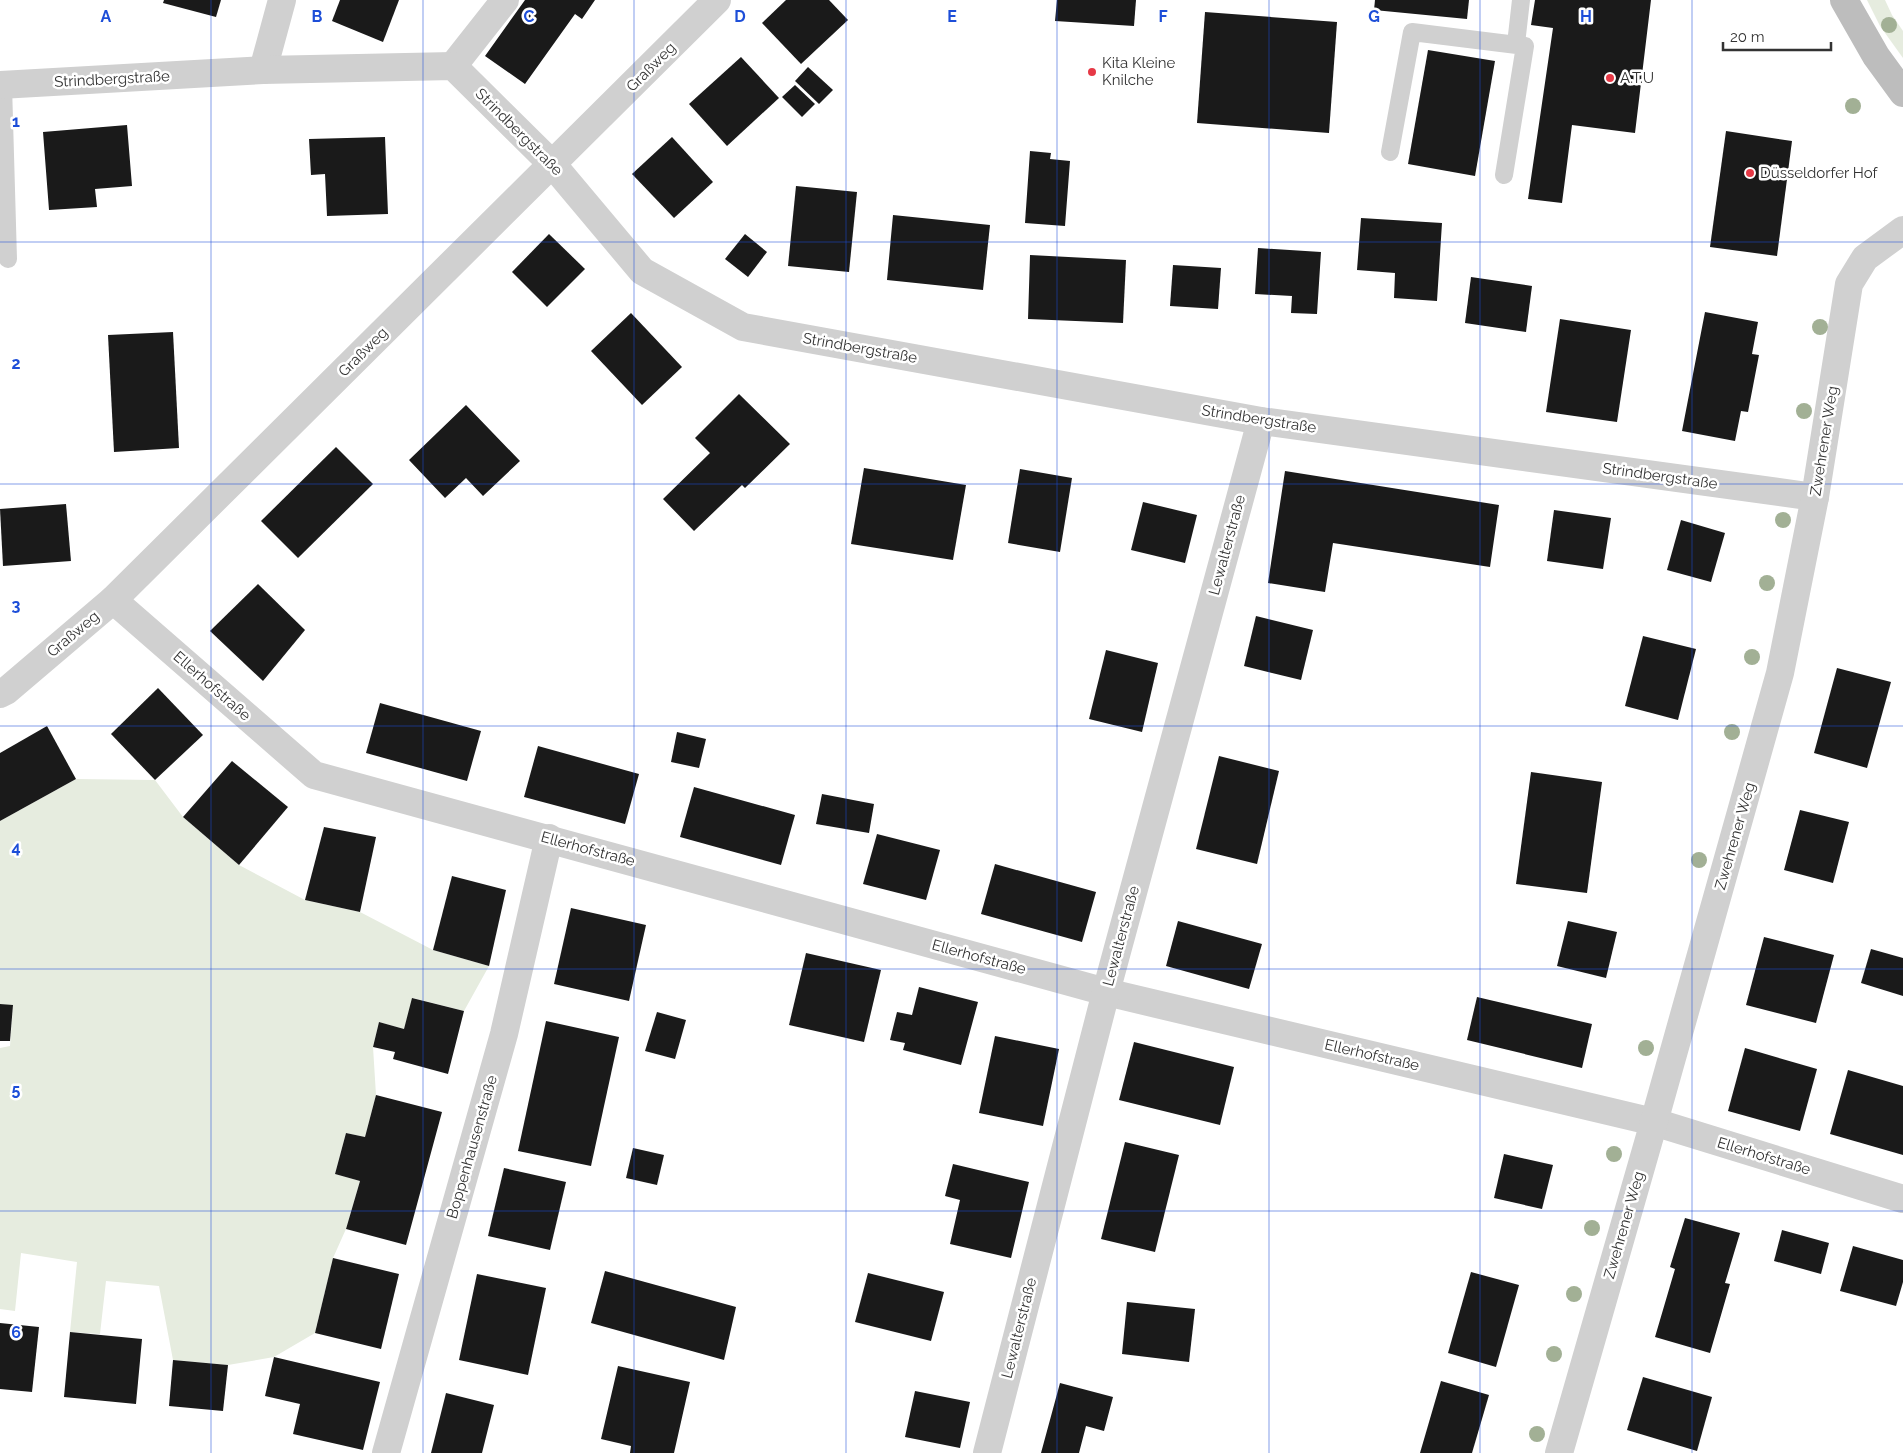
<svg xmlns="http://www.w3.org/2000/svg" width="1903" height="1453" viewBox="0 0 1903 1453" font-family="Raleway,sans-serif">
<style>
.green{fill:#e6ecdf}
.building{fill:#1a1a1a}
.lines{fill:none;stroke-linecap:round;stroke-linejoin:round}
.service{stroke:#d0d0d0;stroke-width:18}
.minor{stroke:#d0d0d0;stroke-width:28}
.secondary{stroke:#bdbdbd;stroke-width:28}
.tree{fill:#a2b095}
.grid{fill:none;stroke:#1d4ed8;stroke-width:1;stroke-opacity:0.55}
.poi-dot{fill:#e63946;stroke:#fff;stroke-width:2}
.labels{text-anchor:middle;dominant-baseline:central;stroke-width:5;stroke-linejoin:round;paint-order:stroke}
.poi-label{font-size:15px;fill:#333;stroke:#fff;text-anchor:start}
.street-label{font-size:15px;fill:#333;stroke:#fff}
.grid-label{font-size:16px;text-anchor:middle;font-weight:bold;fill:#1d4ed8;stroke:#fff;stroke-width:5;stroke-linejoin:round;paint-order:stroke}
</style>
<rect width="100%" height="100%" fill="#fff"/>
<!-- green -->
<g class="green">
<polygon points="1867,0 1885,0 1892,15 1903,31 1903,58 1880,26"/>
<polygon points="76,779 155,780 183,817 239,865 305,900 360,912 433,950 489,966 464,1011 413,998 404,1029 379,1022 373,1047 376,1095 365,1137 346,1133 335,1174 360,1181 346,1229 333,1258 315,1333 274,1357 228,1365 173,1360 159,1286 106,1281 100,1334 70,1332 77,1262 21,1253 15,1311 0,1309 0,1048 10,1046 13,1006 0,1004 0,821"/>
</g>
<!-- building -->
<g class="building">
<polygon points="164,0 221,0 216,17 163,3"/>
<polygon points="340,0 399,0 383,42 332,21"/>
<polygon points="525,0 595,0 582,19 575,14 525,84 485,56"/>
<polygon points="786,0 829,0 848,20 801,64 762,23"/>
<polygon points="1057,0 1136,0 1134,26 1055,21"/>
<polygon points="1375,0 1469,0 1467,19 1374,10"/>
<polygon points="1535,0 1651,0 1635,133 1572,125 1562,203 1528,199 1553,28 1531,25"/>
<polygon points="1205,12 1337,22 1329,133 1197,123"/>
<polygon points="1428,50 1495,61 1475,176 1408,164"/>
<polygon points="741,57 779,98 727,146 689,104"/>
<polygon points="808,67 833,90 819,104 795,81"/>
<polygon points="795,85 815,104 802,117 782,97"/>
<polygon points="127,125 132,186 95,189 97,207 49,210 43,132"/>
<polygon points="1726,131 1792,141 1777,256 1710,247"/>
<polygon points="385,137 388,214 327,216 325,174 311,175 309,139"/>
<polygon points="672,137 713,182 674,218 632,174"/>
<polygon points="1030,151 1051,153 1050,159 1070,161 1065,226 1025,223"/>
<polygon points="796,186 857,192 849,272 788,266"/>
<polygon points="893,215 990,225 983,290 887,280"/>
<polygon points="1361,218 1442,223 1437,301 1394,298 1395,273 1357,270"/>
<polygon points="549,234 585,269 547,307 512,272"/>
<polygon points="745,234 767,252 748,277 725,259"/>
<polygon points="1258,248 1321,252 1317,314 1291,313 1292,296 1255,294"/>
<polygon points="1030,255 1126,260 1123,323 1028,319"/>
<polygon points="1173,265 1221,268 1218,309 1170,306"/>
<polygon points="1471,277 1532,286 1526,332 1465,323"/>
<polygon points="1705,312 1758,322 1752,354 1759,355 1748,412 1741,411 1735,441 1682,431"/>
<polygon points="631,313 682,367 642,405 591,351"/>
<polygon points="1560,319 1631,330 1617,422 1546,412"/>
<polygon points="173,332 179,448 114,452 108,335"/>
<polygon points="739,394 790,444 745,488 742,485 694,531 663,499 710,453 695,438"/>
<polygon points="466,405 520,461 483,496 466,478 445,498 409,460"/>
<polygon points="336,447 373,484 298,558 261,521"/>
<polygon points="864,468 966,485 953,560 851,544"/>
<polygon points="1020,469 1072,478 1060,552 1008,543"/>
<polygon points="1285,471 1499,505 1490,567 1333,543 1325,592 1268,583"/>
<polygon points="1143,502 1197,515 1185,563 1131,550"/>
<polygon points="66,504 71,561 3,566 0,509"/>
<polygon points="1554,510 1611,518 1603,569 1547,561"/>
<polygon points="1681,520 1725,533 1711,582 1667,570"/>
<polygon points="258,584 305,630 263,681 210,631"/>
<polygon points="1256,616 1313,630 1301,680 1244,666"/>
<polygon points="1643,636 1696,649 1678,720 1625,706"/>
<polygon points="1106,650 1158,663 1142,732 1089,719"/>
<polygon points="1837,668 1891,682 1867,768 1814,753"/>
<polygon points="158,688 203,735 155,780 111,734"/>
<polygon points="380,703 481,731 467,781 366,753"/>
<polygon points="47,726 76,779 0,821 0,753"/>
<polygon points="677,732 706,739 699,768 671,762"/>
<polygon points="538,746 639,774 625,824 524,797"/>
<polygon points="1219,756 1279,771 1257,864 1196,849"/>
<polygon points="232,761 288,807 239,865 183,817"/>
<polygon points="1531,772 1602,782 1587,893 1516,884"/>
<polygon points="694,787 795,815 781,865 680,837"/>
<polygon points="822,794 874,804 869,833 816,824"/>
<polygon points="1800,810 1849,822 1833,883 1784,870"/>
<polygon points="324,827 376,837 360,912 305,900"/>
<polygon points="877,834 940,850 926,900 863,884"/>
<polygon points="995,864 1096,892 1082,942 981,914"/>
<polygon points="452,876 506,890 489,966 433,950"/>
<polygon points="571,908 646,925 629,1001 554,984"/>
<polygon points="1178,921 1262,944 1249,989 1166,966"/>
<polygon points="1568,921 1617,932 1606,978 1557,966"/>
<polygon points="1764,937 1834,955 1816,1023 1746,1005"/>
<polygon points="1871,949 1903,958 1903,996 1861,983"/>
<polygon points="806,953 881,970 864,1042 789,1025"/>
<polygon points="919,987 978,1002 961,1065 903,1050 905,1043 890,1040 897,1012 912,1015"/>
<polygon points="1477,997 1592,1024 1582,1068 1467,1040"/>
<polygon points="412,998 464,1011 448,1074 393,1059 395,1052 373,1047 379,1022 404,1029"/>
<polygon points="0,1004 13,1005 10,1041 0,1041"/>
<polygon points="657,1012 686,1020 675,1059 645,1051"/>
<polygon points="546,1021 619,1037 591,1166 518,1151"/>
<polygon points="995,1036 1059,1049 1043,1126 979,1113"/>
<polygon points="1134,1042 1234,1067 1220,1125 1119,1100"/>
<polygon points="1745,1048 1817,1069 1800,1131 1728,1111"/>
<polygon points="1848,1070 1903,1086 1903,1155 1830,1134"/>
<polygon points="376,1095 442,1112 406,1245 346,1229 360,1181 335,1174 346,1133 365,1137"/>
<polygon points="1125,1142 1179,1155 1155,1252 1101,1239"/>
<polygon points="633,1148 664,1155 657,1185 626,1178"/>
<polygon points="1504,1154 1553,1165 1542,1209 1494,1198"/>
<polygon points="953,1164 1029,1182 1011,1258 950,1244 960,1200 945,1196"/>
<polygon points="504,1168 566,1182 550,1250 488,1236"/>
<polygon points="1685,1218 1740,1233 1725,1283 1730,1284 1710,1353 1655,1337 1675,1269 1670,1267"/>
<polygon points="1782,1230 1829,1243 1821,1274 1774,1261"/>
<polygon points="1853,1246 1903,1260 1903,1282 1896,1306 1840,1291"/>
<polygon points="333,1258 399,1274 381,1349 315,1333"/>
<polygon points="605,1271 736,1307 724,1360 591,1323"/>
<polygon points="1471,1272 1519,1285 1496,1367 1448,1353"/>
<polygon points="868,1273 944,1292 931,1341 855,1322"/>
<polygon points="477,1274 546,1288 528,1375 459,1360"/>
<polygon points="1127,1302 1195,1309 1189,1362 1122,1354"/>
<polygon points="0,1323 39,1327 32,1392 0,1389"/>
<polygon points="70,1332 142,1339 136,1404 64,1397"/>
<polygon points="274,1357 380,1382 363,1450 293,1434 300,1404 265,1396"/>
<polygon points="173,1360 228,1365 223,1411 169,1406"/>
<polygon points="618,1366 690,1382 674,1453 630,1453 631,1446 601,1439"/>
<polygon points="1643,1377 1712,1397 1697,1451 1627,1430"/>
<polygon points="1441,1381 1489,1395 1472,1453 1420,1453"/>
<polygon points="1060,1383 1113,1397 1104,1431 1086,1426 1079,1453 1041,1453"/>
<polygon points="915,1391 970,1402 960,1448 905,1437"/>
<polygon points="446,1393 494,1405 482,1453 431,1453"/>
</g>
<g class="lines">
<!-- service -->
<g class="service">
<polyline points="1516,44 1521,0"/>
<polyline points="3,85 8,259"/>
<polyline points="1390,152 1412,32 1525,46 1504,175"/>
</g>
<!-- minor -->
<g class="minor">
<polyline points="453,66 505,0"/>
<polyline points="263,70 282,0"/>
<polyline points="0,85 263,70 453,66 553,165 642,271 743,327 1261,421 1815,497"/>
<polyline points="113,600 314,775 1106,992 1654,1122 1903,1199"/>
<polyline points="0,694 6,691 113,600 717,0"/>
<polyline points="386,1453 504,1034 549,838"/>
<polyline points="987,1453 1106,992 1261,421"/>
<polyline points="1559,1453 1654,1122 1780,673 1815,497 1849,284 1865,258 1903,230"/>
</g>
<!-- secondary -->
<polyline class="secondary" points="1844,0 1876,56 1903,93"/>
</g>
<!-- trees -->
<g class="tree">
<circle cx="1889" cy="25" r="8"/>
<circle cx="1853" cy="106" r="8"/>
<circle cx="1820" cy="327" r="8"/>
<circle cx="1804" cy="411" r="8"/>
<circle cx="1783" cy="520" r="8"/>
<circle cx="1767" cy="583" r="8"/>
<circle cx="1752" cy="657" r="8"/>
<circle cx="1732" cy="732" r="8"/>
<circle cx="1699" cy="860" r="8"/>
<circle cx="1646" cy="1048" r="8"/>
<circle cx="1614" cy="1154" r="8"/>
<circle cx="1592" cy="1228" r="8"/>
<circle cx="1574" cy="1294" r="8"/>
<circle cx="1554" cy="1354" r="8"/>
<circle cx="1537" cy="1434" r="8"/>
</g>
<!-- grid -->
<path class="grid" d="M 211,0 L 211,1453M 423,0 L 423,1453M 634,0 L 634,1453M 846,0 L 846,1453M 1057,0 L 1057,1453M 1269,0 L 1269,1453M 1480,0 L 1480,1453M 1692,0 L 1692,1453M 0,242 L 1903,242M 0,484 L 1903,484M 0,726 L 1903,726M 0,969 L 1903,969M 0,1211 L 1903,1211"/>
<!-- markers -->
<g class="poi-dot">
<circle cx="1092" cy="72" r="5"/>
<circle cx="1610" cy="78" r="5"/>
<circle cx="1750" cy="173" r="5"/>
</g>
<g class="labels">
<!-- poi labels -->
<g class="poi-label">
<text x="1102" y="63">Kita Kleine<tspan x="1102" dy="17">Knilche</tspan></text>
<text x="1620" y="78">A.T.U</text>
<text x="1760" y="173">Düsseldorfer Hof</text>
</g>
<!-- street labels -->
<g class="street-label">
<text transform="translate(651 67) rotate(-45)">Graßweg</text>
<text transform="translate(112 79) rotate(-3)">Strindbergstraße</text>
<text transform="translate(519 132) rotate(45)">Strindbergstraße</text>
<text transform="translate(860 348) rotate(10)">Strindbergstraße</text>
<text transform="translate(363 352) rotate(-45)">Graßweg</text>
<text transform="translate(1259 419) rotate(9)">Strindbergstraße</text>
<text transform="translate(1824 441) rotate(-81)">Zwehrener Weg</text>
<text transform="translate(1660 476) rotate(8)">Strindbergstraße</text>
<text transform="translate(1227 545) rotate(-75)">Lewalterstraße</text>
<text transform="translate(73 634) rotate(-40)">Graßweg</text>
<text transform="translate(212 686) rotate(41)">Ellerhofstraße</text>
<text transform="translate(1735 836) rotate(-74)">Zwehrener Weg</text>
<text transform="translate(588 849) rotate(15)">Ellerhofstraße</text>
<text transform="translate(1121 936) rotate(-75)">Lewalterstraße</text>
<text transform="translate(979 957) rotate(15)">Ellerhofstraße</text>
<text transform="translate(1372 1055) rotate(13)">Ellerhofstraße</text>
<text transform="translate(472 1147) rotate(-74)">Boppenhausenstraße</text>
<text transform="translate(1764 1156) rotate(17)">Ellerhofstraße</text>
<text transform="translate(1624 1225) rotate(-74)">Zwehrener Weg</text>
<text transform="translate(1019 1328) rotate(-76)">Lewalterstraße</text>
</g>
</g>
<g class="grid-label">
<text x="106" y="22">A</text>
<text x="317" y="22">B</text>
<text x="529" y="22">C</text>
<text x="740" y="22">D</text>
<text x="952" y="22">E</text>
<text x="1163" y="22">F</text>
<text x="1374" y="22">G</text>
<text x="1586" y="22">H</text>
<text x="16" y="127">1</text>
<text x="16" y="369">2</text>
<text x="16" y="611">3</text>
<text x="16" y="853">4</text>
<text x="16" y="1095">5</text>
<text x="16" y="1338">6</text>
</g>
<!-- scale -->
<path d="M1723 42v8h108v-8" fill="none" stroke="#333333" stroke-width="2.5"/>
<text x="1730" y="42" font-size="15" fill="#333333" stroke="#ffffff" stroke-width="4" paint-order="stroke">20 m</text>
</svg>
